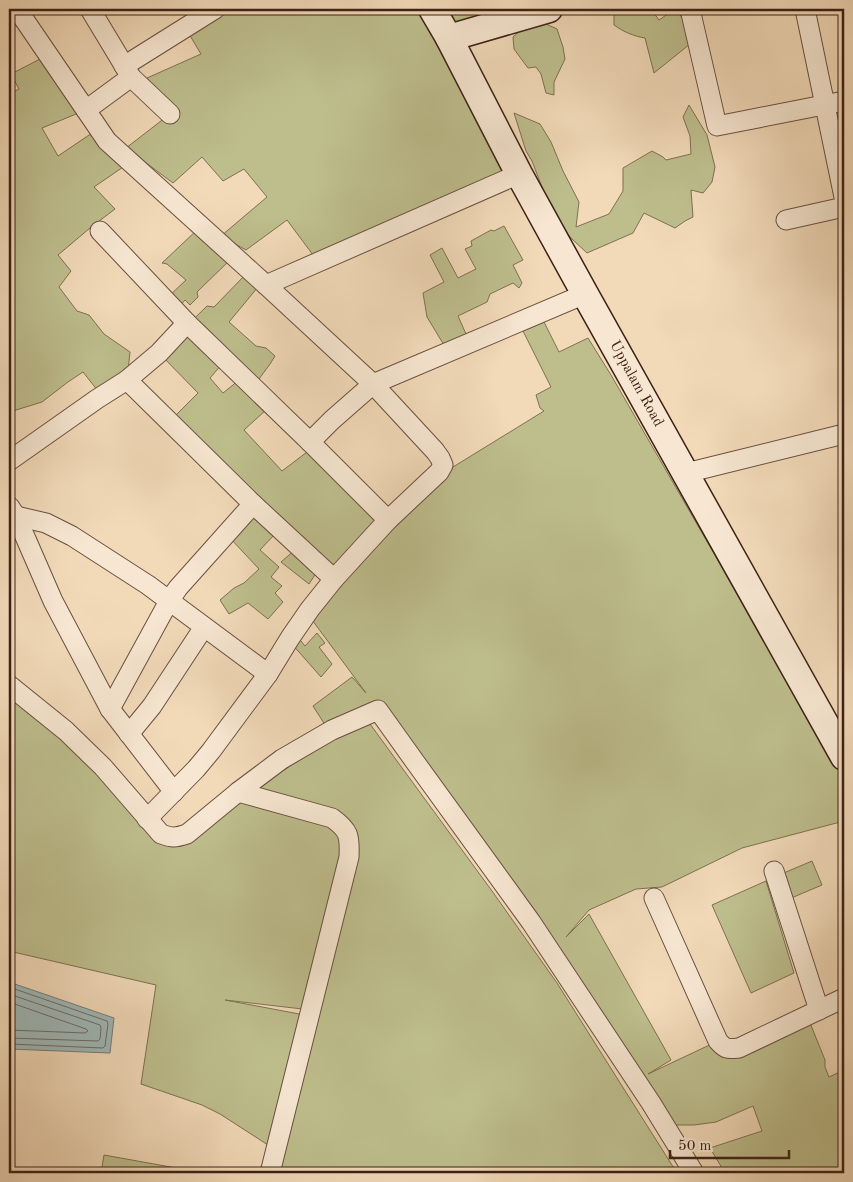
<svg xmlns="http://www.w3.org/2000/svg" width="853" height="1182" viewBox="0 0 853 1182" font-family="'Old Standard TT',serif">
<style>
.green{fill:#bebe8d;stroke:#7e7052;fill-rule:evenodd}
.water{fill:#9fb8b8;stroke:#787c77}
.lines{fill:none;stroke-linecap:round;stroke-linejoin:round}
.shore{stroke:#6e6c67;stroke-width:1}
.street-casing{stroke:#6a4f3f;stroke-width:21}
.secondary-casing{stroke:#3d2116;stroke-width:29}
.street{stroke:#f7e7d2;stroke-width:19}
.secondary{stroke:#f7e7d2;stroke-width:26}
.labels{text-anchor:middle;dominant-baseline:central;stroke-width:4;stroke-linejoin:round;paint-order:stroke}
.street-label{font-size:15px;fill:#3d2116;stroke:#f7e7d2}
</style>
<rect width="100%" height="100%" fill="#f2dab9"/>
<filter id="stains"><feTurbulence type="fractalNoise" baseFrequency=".004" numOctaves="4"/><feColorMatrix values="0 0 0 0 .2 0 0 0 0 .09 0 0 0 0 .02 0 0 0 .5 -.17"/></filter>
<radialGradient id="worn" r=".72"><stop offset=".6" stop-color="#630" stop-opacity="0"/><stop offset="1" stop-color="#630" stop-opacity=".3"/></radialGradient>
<!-- green -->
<g class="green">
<polygon points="220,9 533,9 445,39 519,174 316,259 287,220 246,250 221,236 267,197 244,169 223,181 202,157 173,183 126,148 170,114 147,78 201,54 189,34"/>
<path d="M 614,9 L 651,9 L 659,20 L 675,9 L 688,25 L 690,44 L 654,73 L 645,38 C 633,36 624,32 614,25 Z"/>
<polygon points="546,24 557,29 563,47 565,59 554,82 554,95 546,93 541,74 536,67 528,68 514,49 513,37 526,25"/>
<polygon points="44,57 81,112 42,128 58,156 95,131 126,165 94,187 115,209 90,228 58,255 71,271 59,287 77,311 89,315 104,334 130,352 127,380 98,391 83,372 68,382 42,402 16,410 9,413 9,94 19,89 11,74"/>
<polygon points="689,105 707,135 715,167 712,182 703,193 691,190 693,217 685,221 675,228 644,213 633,233 587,253 572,239 553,216 532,161 526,151 514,113 540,124 551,142 563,171 579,202 576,227 609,214 623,191 623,168 652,151 663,157 666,160 691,154 690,136 683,117"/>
<polygon points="504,226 523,260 513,265 522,283 519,288 513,283 490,294 487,302 458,316 470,343 447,350 427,317 423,293 444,282 430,255 442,248 458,278 476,269 465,249 472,246 471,241 491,230 494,231"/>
<polygon points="198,229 231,259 197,292 198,297 190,305 185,300 178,308 167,298 186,280 167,264 162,263"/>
<path d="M 247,273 L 258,287 L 229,322 L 256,346 L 266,348 L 275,356 L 270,364 L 259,379 L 266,410 L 244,430 L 282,471 L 307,452 L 388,520 L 427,483 L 544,411 L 540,408 L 536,395 L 551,387 L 523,331 L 544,322 L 559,352 L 588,338 L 611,375 L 844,779 L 844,821 L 742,848 L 662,887 L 636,889 L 589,910 L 566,937 L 589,914 L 671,1060 L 648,1074 L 718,1041 L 729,1049 L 808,1018 L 825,1060 L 825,1067 L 829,1077 L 844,1070 L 844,1173 L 725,1173 L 710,1148 L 762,1131 L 753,1106 L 716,1122 L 694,1125 L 664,1125 L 379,710 L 327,728 L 313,706 L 352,677 L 366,693 L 307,613 L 335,578 L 174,417 L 198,393 L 159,353 L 207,306 L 214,307 ZM 222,364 L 242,376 L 233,385 L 223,393 L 210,378 Z"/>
<polygon points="253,504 275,534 260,550 279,567 271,577 282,586 275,593 283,602 268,619 248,603 229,614 220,600 234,588 244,583 259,569 229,537"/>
<polygon points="296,549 318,570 309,584 281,562"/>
<polygon points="317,633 325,643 319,647 332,664 321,677 291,643 296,635 305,646"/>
<polygon points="9,690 171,838 238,792 332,818 350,841 311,1010 225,1000 310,1016 268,1145 220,1114 202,1105 141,1084 156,985 9,951"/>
<polygon points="370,724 492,891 557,983 677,1173 275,1173 354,838 250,792 340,734"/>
<polygon points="812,861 822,885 789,899 779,875"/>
<polygon points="766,881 794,973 751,993 712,905"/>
<polygon points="104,1155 204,1173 101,1173"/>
</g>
<!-- water -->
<polygon class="water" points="9,982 114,1018 110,1053 9,1049"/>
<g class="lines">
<!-- shore -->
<g class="shore">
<polyline points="9,987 107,1021 108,1024 105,1046 103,1048 9,1044"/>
<polyline points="9,994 100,1025 101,1028 100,1039 98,1041 9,1038"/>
<polyline points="9,1002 86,1029 88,1031 85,1033 9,1030"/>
</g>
<defs>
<g id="street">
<polyline points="17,9 107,141 266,285 373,384 435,451 440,458 443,465 439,472 388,520 334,579 310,609 290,638 268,674 211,751 196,769 147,819"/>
<polyline points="90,9 131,77 170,114"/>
<polyline points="690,9 717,126 844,101"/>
<polyline points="805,9 844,197"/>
<polyline points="124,66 215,9"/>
<polyline points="86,110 131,77"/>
<polyline points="786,220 844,207"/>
<polyline points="100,231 187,323 310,442 388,520"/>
<polyline points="266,285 519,174"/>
<polyline points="127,380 253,504 334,579"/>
<polyline points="310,442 332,420 373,384 585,294"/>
<polyline points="9,461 97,399 127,380 159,353 187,323"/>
<polyline points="686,473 844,434"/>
<polyline points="9,506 16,516 53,601 110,709 174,792"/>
<polyline points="16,516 46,523 72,536 148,585 268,674"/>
<path d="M 9,685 L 66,731 L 103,767 L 161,834 C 172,838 175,838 187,834 L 238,792 L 282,759 L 332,730 L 378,710 L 418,766 L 531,922 L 651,1103 L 694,1173"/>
<polyline points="110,709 169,601 178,588 253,504"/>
<polyline points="129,734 152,706 204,627"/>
<path d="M 238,792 L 332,818 C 349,830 350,836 349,857 L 270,1173"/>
<polyline points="774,871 819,1010"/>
<path d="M 654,898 L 718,1041 C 726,1050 728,1049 739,1048 L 844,998"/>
</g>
<g id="secondary">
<polyline points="432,9 449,38 519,174 585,294 844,757"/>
<polyline points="449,38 549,9"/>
</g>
</defs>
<!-- street casing -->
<use href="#street" class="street-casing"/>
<!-- secondary casing -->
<use href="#secondary" class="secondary-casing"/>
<!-- street -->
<use href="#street" class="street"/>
<!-- secondary -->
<use href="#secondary" class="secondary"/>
</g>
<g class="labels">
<!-- street labels -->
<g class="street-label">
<text transform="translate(636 384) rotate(61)">Uppalam Road</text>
</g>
</g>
<!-- margin -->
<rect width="853" height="1182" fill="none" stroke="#f2dab9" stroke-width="30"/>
<rect x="10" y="10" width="833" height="1162" fill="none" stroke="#3d2116" stroke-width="2.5"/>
<rect x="15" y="15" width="823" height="1152" fill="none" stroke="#3d2116"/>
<!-- scale -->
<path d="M670 1150v8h119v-8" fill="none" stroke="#3d2116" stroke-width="2.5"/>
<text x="678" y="1150" font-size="15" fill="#3d2116" stroke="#f7e7d2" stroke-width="4" paint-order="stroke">50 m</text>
<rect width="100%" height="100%" filter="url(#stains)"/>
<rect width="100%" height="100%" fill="url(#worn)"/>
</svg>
